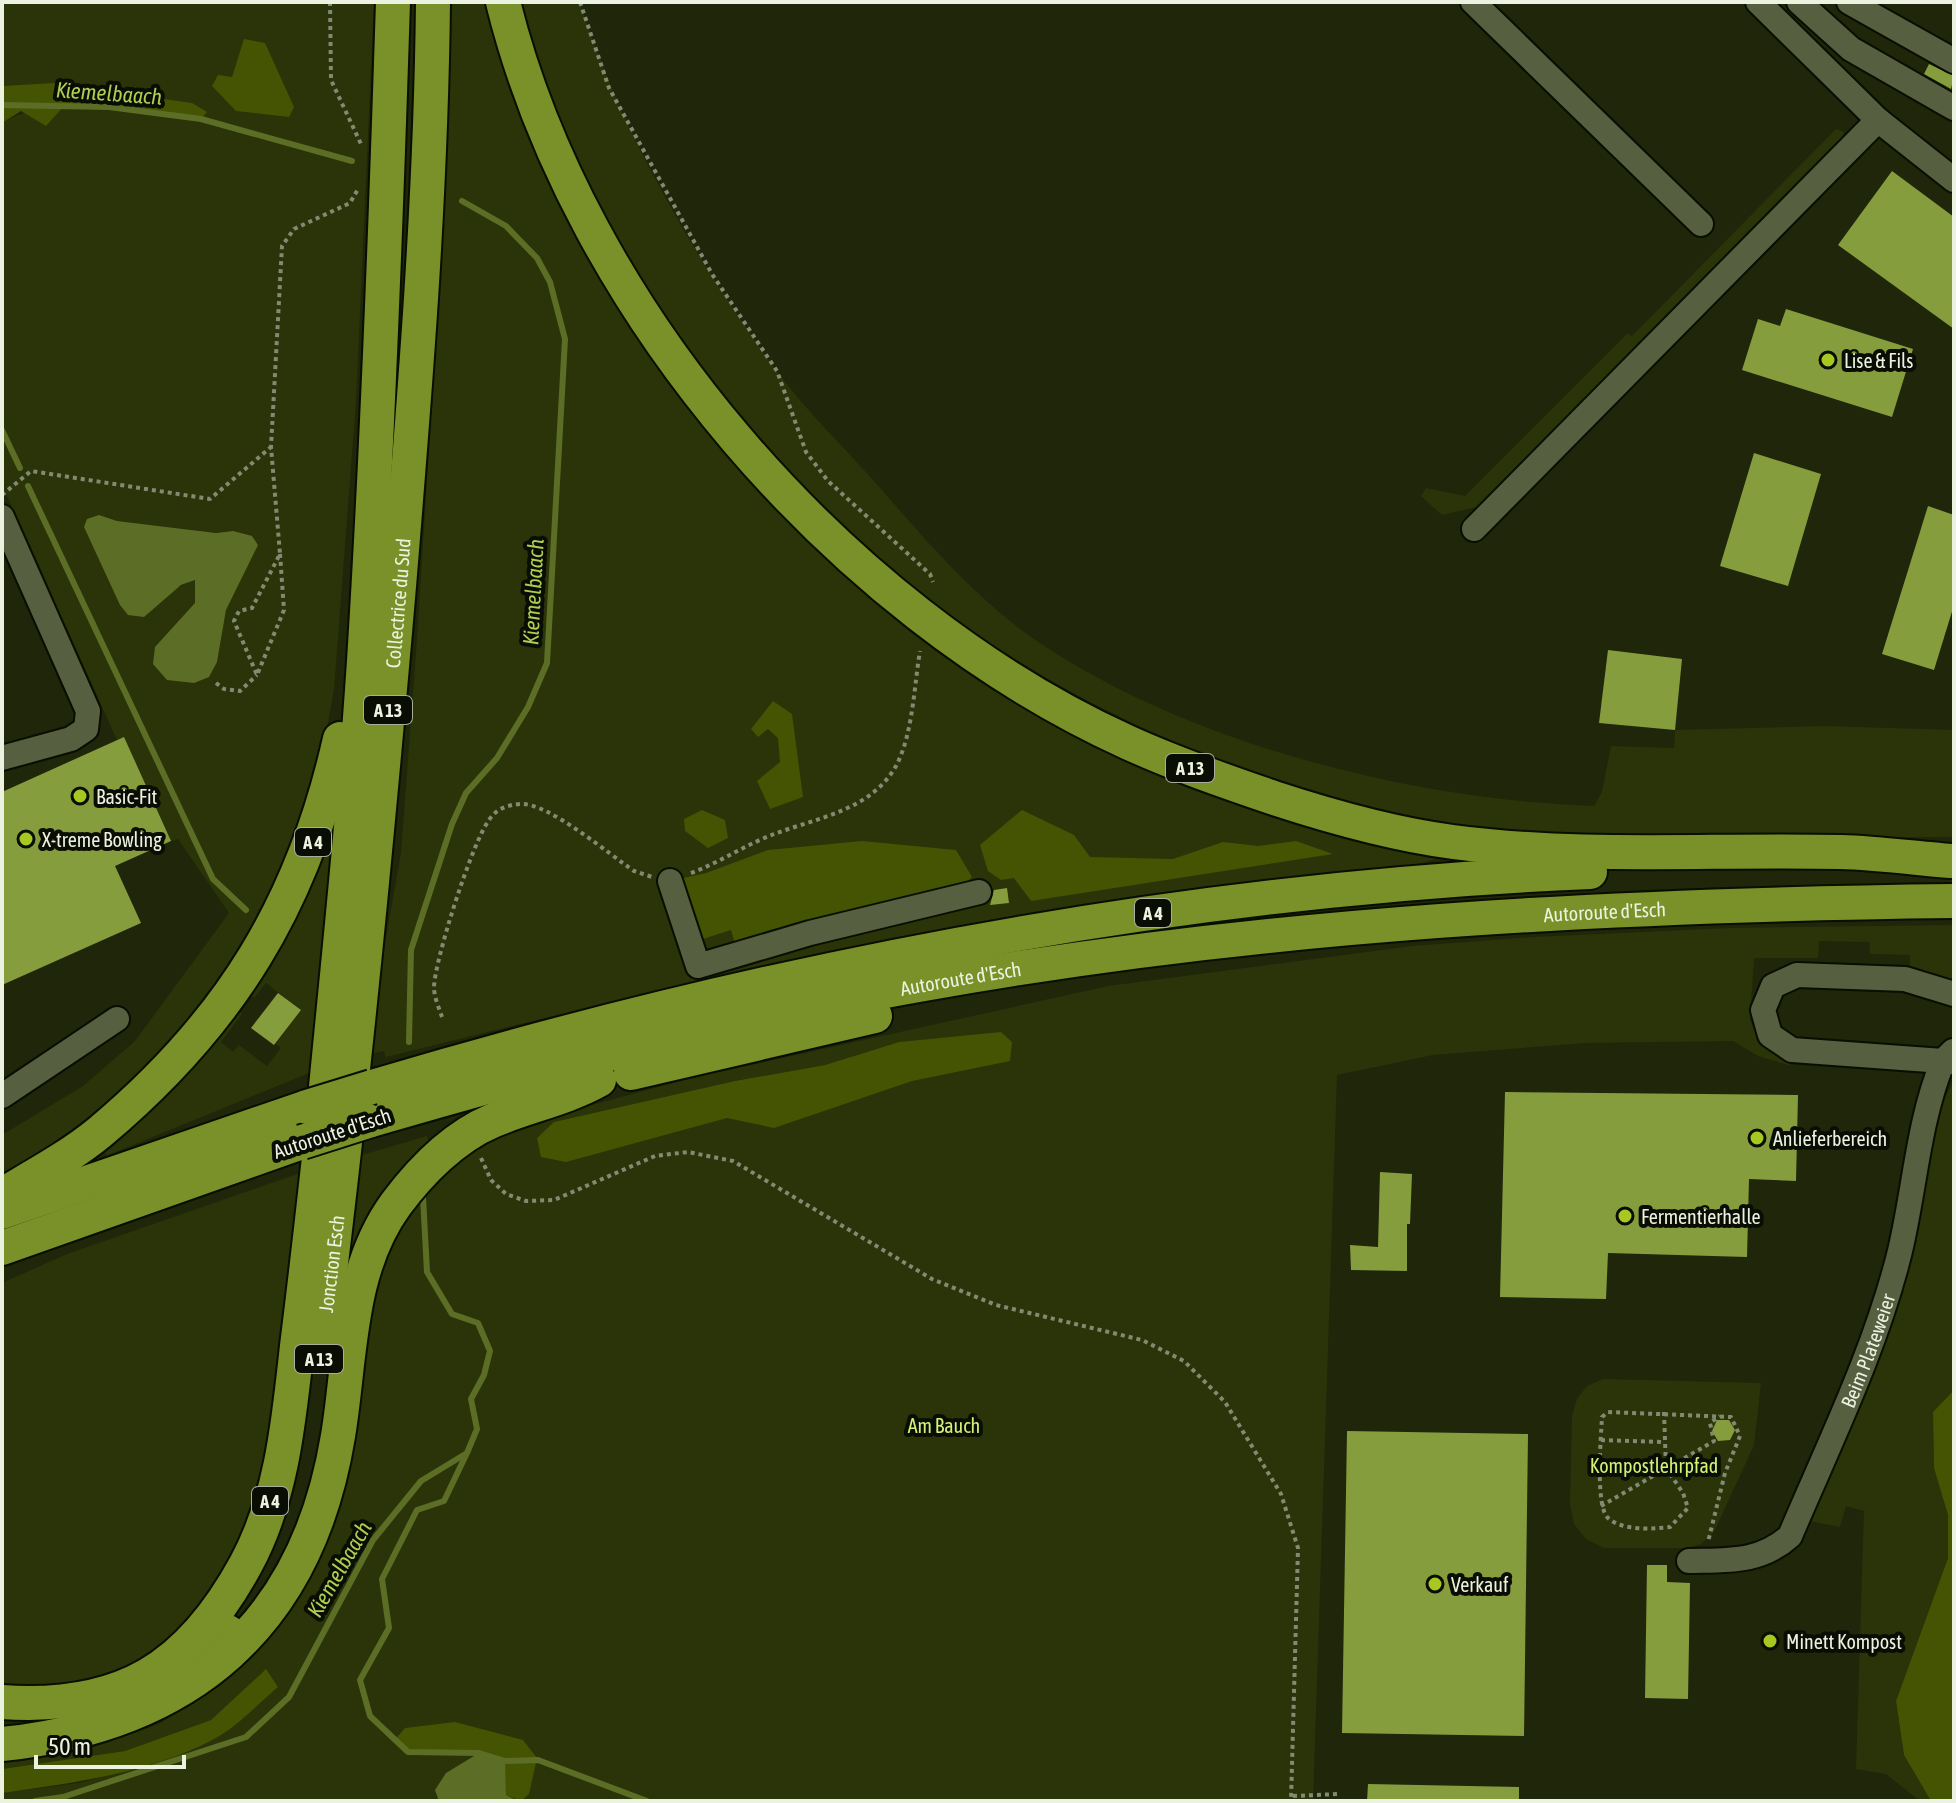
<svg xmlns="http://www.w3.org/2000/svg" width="1956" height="1803" viewBox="0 0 1956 1803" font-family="'Asap Condensed',sans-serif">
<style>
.green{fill:#2a3408;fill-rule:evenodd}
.forest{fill:#445403}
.water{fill:#5c6e25}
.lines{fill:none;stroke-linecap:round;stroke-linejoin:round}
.stream{stroke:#5c6e25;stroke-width:6}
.building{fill:#869d3e}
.minor-casing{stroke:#090e00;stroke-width:28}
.highway-casing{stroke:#090e00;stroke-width:38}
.path{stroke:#838a73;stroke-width:4;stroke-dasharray:4 4;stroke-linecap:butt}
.minor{stroke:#575f41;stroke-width:24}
.highway{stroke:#799128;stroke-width:34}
.highway-bridge-casing{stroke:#090e00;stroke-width:38;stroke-linecap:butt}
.highway-bridge{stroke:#799128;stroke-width:34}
.poi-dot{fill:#a6c821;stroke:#0a0d04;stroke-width:3}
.labels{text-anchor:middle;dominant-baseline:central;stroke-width:8;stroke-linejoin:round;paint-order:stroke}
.shield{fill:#0a0d04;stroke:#a8ad9e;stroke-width:2}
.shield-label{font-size:18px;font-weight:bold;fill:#ecf2e0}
.poi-label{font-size:20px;fill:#ecf2e0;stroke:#0a0d04;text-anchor:start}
.street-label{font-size:20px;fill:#ecf2e0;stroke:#0a0d04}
.park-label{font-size:20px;fill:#d2f276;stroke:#0a0d04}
.water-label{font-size:22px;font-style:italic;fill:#b0ce51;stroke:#0a0d04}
</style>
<rect width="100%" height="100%" fill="#1f260a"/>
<!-- green -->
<g class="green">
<path d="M 2,2 L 374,2 L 356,401 L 334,690 L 315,793 L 251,944 L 169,1051 L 90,1123 L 2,1174 L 2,1135 L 83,1086 L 135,1041 L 229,913 L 178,839 L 171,841 L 124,738 L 117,740 L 2,485 L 2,123 C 52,92 148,109 206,112 L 191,103 L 53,83 L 2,86 ZM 99,515 L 117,521 L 216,533 L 233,531 L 258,544 L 226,610 L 217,662 L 195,603 L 198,587 L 195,580 C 173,587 159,601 144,617 L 120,605 Z"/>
<path d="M 449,2 L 484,2 L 524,124 L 565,212 L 603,279 L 666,376 L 746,474 L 1032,707 L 1440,858 L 1406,867 C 1288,879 1170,890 1052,910 C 828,949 607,1002 386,1057 L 384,1051 L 370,1054 L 378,983 L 401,853 L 417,640 L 438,303 Z"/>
<path d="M 516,2 L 580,2 C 621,133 695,258 775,369 C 806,411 846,449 881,489 C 931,546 981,605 1046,647 C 1197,746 1416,800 1594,806 L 1602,792 L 1611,746 L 1674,748 L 1675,730 L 1825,726 L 1954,730 L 1954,837 C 1790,837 1624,846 1461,826 C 1395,817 1331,796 1267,776 C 1079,715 907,606 771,462 C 719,407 678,340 639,276 C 607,223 576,172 553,115 C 539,78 528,39 516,2 Z"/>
<polygon points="1836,129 1844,132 1840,142 1477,507 1442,515 1421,496 1426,488 1465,496 1628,333 1632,336"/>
<polygon points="343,796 319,1069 106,1156 101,1140 233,1006 242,1014 221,1042 233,1052 239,1045 267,1066 281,1048 276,1044 300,1010 266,983 254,998 244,990"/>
<path d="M 1954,925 L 1954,979 L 1910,972 L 1910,955 L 1870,954 L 1870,942 L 1819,941 L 1818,958 L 1754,958 L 1750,1020 L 1761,1045 L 1792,1066 L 1758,1056 L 1733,1041 L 1585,1043 L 1433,1055 L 1337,1075 L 1313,1801 L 2,1801 L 2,1793 L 79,1783 L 153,1763 L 278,1687 L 265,1670 L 211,1720 L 125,1751 L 2,1769 L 2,1758 L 94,1747 L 159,1724 L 213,1689 L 260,1643 L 371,1293 L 406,1211 L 456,1159 L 495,1135 L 551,1116 L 688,1079 L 1108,986 L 1412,946 L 1533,937 L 1730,928 ZM 955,1037 L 540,1151 L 537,1138 L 555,1122 L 735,1081 L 825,1065 L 899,1042 Z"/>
<polygon points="1954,1081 1954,1390 1933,1412 1934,1467 1948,1515 1948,1558 1896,1701 1904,1755 1931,1801 1920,1801 1886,1774 1856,1769 1864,1511 1846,1506 1840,1527 1810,1521 1855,1407 1933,1119"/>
<polygon points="427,1136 431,1152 341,1344 323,1435 341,1286 362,1155"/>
<polygon points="303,1172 272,1432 246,1535 196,1619 131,1671 59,1692 2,1689 2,1283 67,1254"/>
<polygon points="1603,1379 1761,1383 1754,1445 1714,1532 1701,1544 1687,1548 1604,1548 1586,1539 1574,1524 1570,1504 1572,1416 1577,1399 1587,1386"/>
</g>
<!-- forest -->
<g class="forest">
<polygon points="244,39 265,43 294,107 289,117 236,111 212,86 218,75 232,77"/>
<polygon points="53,83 192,103 207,112 201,119 109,107 64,106 46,126 21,111 2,123 2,86"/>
<polygon points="773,701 792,714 803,797 770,809 757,781 780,762 778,738 768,729 758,737 751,729"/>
<polygon points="702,810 725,820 728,838 708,848 685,831 684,819"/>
<polygon points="1022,810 1074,835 1090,857 1173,859 1223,842 1258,846 1296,841 1333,854 1031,901 1014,878 1001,880 988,871 980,845"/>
<polygon points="862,841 956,850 972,877 960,889 738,954 731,930 690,943 670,881 706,873 768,850"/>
<polygon points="1001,1032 1012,1042 1010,1061 912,1081 774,1128 727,1118 566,1162 541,1157 537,1138 554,1122 735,1081 825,1065 899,1042"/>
<polygon points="1954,1390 1954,1801 1931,1801 1904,1755 1896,1701 1948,1558 1948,1515 1934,1468 1933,1412"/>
<path d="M 266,1669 L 278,1687 C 260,1702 241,1723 221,1735 C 158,1772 73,1783 2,1793 L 2,1769 L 125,1751 L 211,1720 Z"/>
<polygon points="455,1722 523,1740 537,1758 529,1794 521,1801 506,1795 504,1761 479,1753 408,1752 393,1742 405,1728"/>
</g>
<!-- water -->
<g class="water">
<polygon points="99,515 117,521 216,533 233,531 252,536 258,545 226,610 217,662 209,677 194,683 167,680 153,664 155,647 195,603 195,580 181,585 144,617 128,615 120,605 84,527 87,519"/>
<polygon points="479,1753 505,1761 506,1795 518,1801 439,1801 435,1790 446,1773"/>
</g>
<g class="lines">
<!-- stream -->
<g class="stream">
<polyline points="2,105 109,107 201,119 352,161"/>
<polyline points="2,430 20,468"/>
<polyline points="28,486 213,879 246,910"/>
<polyline points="409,1042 411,950 452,824 466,793 497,758 528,707 547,663 565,339 550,282 537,258 506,226 462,201"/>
<polyline points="466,1455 444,1501 417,1510 382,1579 389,1628 360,1680 370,1716 408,1752 479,1753 505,1761 538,1760 647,1801"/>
<polyline points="35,1801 63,1797 246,1737 289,1697 373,1540 421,1481 467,1453 477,1429 471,1399 484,1375 490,1351 478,1323 452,1314 427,1272 423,1197"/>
</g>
</g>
<!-- building -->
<g class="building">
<polygon points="1929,64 1954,76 1951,89 1924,74"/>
<polygon points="1892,171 1954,217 1954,329 1838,245"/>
<polygon points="1786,309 1913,349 1892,417 1742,370 1758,319 1780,326"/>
<polygon points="1754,453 1821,474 1788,586 1720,566"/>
<polygon points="1928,506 1954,515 1954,605 1934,670 1882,654"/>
<polygon points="1608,650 1682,659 1675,730 1599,723"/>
<polygon points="124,737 171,841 115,866 141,923 2,985 2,792"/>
<polygon points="1007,888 1009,903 990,905 994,890"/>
<polygon points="278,993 301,1010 274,1045 251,1028"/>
<polygon points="1505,1092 1798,1095 1796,1181 1749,1179 1747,1257 1608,1253 1606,1299 1500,1297"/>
<polygon points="1380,1172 1412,1174 1410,1224 1407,1224 1407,1271 1351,1270 1350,1245 1378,1247"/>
<polygon points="1717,1420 1729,1420 1735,1430 1730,1440 1718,1441 1712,1431"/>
<polygon points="1347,1431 1528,1434 1524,1736 1342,1733"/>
<polygon points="1647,1565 1667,1565 1667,1582 1690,1583 1688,1699 1645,1698"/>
<polygon points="1368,1784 1519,1787 1519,1801 1367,1801"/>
</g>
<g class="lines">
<defs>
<g id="minor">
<polyline points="1473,2 1701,224"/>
<polyline points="1758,2 1878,120 1954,180"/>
<polyline points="1799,2 1851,49 1954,108"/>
<polyline points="1849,2 1954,61"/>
<polyline points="2,517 88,711 86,729 71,739 2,758"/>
<polyline points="1474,529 1878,120"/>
<polyline points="670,881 698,966 810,933 979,892"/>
<polyline points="1953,1051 1943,1061 1792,1050 1770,1035 1763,1010 1773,986 1797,975 1905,979 1954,994"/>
<polyline points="2,1096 117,1019"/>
<path id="s1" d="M 1689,1561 C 1728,1560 1760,1563 1790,1536 C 1829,1444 1876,1349 1900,1251 C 1915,1188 1918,1122 1943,1061 L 1954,1062"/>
</g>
<g id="highway">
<path d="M 503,2 C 579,310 840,611 1127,742 C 1175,764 1224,781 1274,798 C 1332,817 1392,834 1453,842 C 1582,859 1711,849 1841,852 C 1877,853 1914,858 1951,861"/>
<polyline points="631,1073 875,1016"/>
<path d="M 372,1087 C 767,969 1177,889 1590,872"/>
<path id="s2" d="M 368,1121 C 551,1068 736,1017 924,984 C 1264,923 1609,905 1954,901"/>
<path d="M 2,1195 C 34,1176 71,1156 100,1132 C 230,1023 303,904 340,739"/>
<polyline points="2,1212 307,1107"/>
<polyline points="2,1248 302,1142"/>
<path id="s3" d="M 320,1351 C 353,1096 377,842 399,586 C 415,392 431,197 433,2"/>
<polyline points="192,1680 228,1632"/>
<path d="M 2,1702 C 121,1710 189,1669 246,1564 C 282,1498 289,1419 297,1346 C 305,1283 312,1221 319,1158 C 335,993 353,827 364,661 C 378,442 386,222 393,2"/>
<path d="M 2,1744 C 189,1725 307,1625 338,1436 C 351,1358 347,1271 396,1204 C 420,1172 454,1137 492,1121 C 527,1106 565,1099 599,1080"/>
</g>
</defs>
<!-- minor casing -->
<use href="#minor" class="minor-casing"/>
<!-- highway casing -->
<use href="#highway" class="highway-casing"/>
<!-- path -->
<g class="path">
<polyline points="330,2 331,80 361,144"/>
<polyline points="580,2 609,88 712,274 777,371 806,452 828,481 930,574 933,582"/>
<polyline points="2,495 31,471 210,499 271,447"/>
<polyline points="280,554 284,610 257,675 234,621 239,611 252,608 280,554 271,447 282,246 294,229 350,203 358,189"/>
<polyline points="216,683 224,689 240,691 257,675"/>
<path d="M 691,873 C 718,863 742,847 769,836 C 814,818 870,812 896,766 C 913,734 914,686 920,651"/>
<path d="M 442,1017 C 439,1008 434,997 434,987 C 435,959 472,843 489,820 C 496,809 507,805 520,804 C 548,802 610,855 634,871 L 652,877"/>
<polyline points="481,1158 491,1180 506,1194 526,1201 554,1200 655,1156 688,1152 733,1161 932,1279 996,1305 1142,1340 1184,1361 1225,1402 1281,1494 1298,1548 1291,1801"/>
<polyline points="1664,1412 1666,1468"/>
<polyline points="1601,1440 1664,1442"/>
<path d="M 1601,1469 L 1666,1468 L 1683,1493 L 1688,1508 L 1670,1527 C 1652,1529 1622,1531 1608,1518 C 1595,1506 1601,1437 1602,1417 L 1608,1412 L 1731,1417 L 1740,1436 L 1725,1473 L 1708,1542"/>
<polyline points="1601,1506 1714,1441 1710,1423 1720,1416"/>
<polyline points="1293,1796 1339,1794"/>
</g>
<!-- minor -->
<use href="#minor" class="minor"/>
<!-- highway -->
<use href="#highway" class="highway"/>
<defs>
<g id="highway-bridge">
<polyline points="307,1107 372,1087"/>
<polyline points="302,1142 368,1121"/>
</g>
</defs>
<!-- highway-bridge casing -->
<use href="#highway-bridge" class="highway-bridge-casing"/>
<!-- highway-bridge -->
<use href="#highway-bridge" class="highway-bridge"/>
</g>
<!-- markers -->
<g class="poi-dot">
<circle cx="1828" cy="360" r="8"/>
<circle cx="80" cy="796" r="8"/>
<circle cx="26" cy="839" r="8"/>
<circle cx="1757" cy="1138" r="8"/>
<circle cx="1625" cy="1216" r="8"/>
<circle cx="1435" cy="1584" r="8"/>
<circle cx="1770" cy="1641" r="8"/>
</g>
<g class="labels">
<!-- shield labels -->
<g class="shield">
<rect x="364" y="696" width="48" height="28" rx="6"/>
<rect x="1166" y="754" width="48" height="28" rx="6"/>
<rect x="295" y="828" width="36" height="28" rx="6"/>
<rect x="1135" y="899" width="36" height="28" rx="6"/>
<rect x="295" y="1345" width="48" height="28" rx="6"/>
<rect x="252" y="1487" width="36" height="28" rx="6"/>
</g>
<g class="shield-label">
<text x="388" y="710">A 13</text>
<text x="1190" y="768">A 13</text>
<text x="313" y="842">A 4</text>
<text x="1153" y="913">A 4</text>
<text x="319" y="1359">A 13</text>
<text x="270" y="1501">A 4</text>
</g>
<!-- poi labels -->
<g class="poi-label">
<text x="1844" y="360">Lise &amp; Fils</text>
<text x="96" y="796">Basic-Fit</text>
<text x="42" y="839">X-treme Bowling</text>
<text x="1773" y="1138">Anlieferbereich</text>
<text x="1641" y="1216">Fermentierhalle</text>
<text x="1451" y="1584">Verkauf</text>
<text x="1786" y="1641">Minett Kompost</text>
</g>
<!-- street labels -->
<g class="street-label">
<text stroke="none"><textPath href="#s3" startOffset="752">Collectrice du Sud</textPath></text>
<text stroke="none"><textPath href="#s2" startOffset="1258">Autoroute d'Esch</textPath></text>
<text stroke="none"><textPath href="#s2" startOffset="610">Autoroute d'Esch</textPath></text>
<text transform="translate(332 1133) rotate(-18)">Autoroute d'Esch</text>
<text stroke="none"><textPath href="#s3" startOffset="88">Jonction Esch</textPath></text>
<text stroke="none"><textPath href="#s1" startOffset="308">Beim Plateweier</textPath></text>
</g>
<!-- park labels -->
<g class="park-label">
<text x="944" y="1425">Am Bauch</text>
<text x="1654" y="1465">Kompostlehrpfad</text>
</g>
<!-- water labels -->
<g class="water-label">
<text transform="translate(109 93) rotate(4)">Kiemelbaach</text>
<text transform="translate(533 592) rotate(-87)">Kiemelbaach</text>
<text transform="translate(339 1569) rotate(-60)">Kiemelbaach</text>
</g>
</g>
<!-- border -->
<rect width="1956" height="1803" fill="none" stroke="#ecf2e0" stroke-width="8"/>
<!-- scale -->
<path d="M36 1755v12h148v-12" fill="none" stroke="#ecf2e0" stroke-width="4"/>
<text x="48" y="1755" font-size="24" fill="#ecf2e0" stroke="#0a0d04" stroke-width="6" paint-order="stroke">50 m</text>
</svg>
